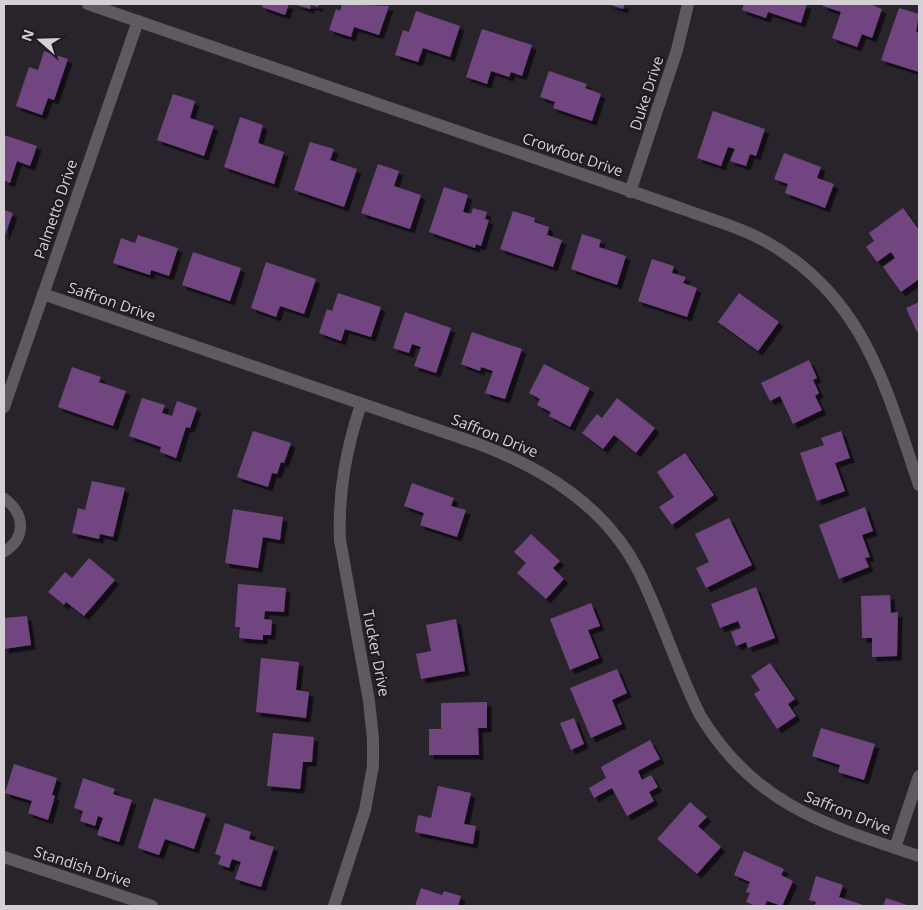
<svg xmlns="http://www.w3.org/2000/svg" width="923" height="910" viewBox="0 0 923 910" font-family="'Open Sans',sans-serif">
<style>
.building{fill:#704580;filter:url(#shadow)}
.lines{fill:none;stroke-linecap:round;stroke-linejoin:round}
.service{stroke:#605962;stroke-width:11}
.minor{stroke:#605962;stroke-width:12}
.labels{text-anchor:middle;dominant-baseline:central;stroke-width:4.5;stroke-linejoin:round;paint-order:stroke}
.street-label{font-size:15px;fill:#d4d0d6;stroke:#201a22}
</style>
<defs>
<filter id="shadow"><feDropShadow dx="4.5" dy="4.5" stdDeviation="0" flood-color="#0009"/></filter>
</defs>
<rect width="100%" height="100%" fill="#29242c"/>
<!-- building -->
<g class="building">
<polygon points="263,4 289,4 285,15 262,7"/>
<polygon points="293,4 319,4 318,7 311,5 310,9"/>
<polygon points="342,4 389,6 379,35 354,27 351,37 329,30 336,9 340,11"/>
<polygon points="608,4 625,4 623,9"/>
<polygon points="744,4 807,4 801,23 768,12 766,18 742,10"/>
<polygon points="823,4 870,4 882,9 872,38 862,34 857,47 832,38 841,12 823,6"/>
<polygon points="899,8 919,14 916,32 919,33 919,72 881,60"/>
<polygon points="416,11 460,26 450,57 423,48 418,62 395,55 403,30 409,32"/>
<polygon points="482,29 532,45 522,76 511,72 509,77 491,71 487,84 466,77"/>
<polygon points="44,51 68,59 54,100 48,98 42,115 16,106 29,67 38,70"/>
<polygon points="549,71 587,84 585,88 601,94 592,121 553,108 555,102 540,97"/>
<polygon points="173,94 195,101 190,118 214,126 204,156 157,140"/>
<polygon points="713,111 765,129 756,156 750,154 746,166 730,161 735,149 728,147 721,166 697,158"/>
<polygon points="240,117 263,125 258,143 284,152 274,184 224,167"/>
<polygon points="4,135 37,146 30,166 17,161 10,183 4,180"/>
<polygon points="310,142 334,149 330,160 357,169 344,207 294,190"/>
<polygon points="784,153 821,167 817,178 834,184 825,208 785,193 788,184 774,179"/>
<polygon points="378,164 399,171 394,186 421,195 410,229 361,213"/>
<polygon points="444,187 468,195 463,212 471,214 473,208 487,212 485,219 489,220 481,246 476,244 475,248 429,232"/>
<polygon points="903,208 919,230 919,279 901,292 883,267 895,258 891,252 877,262 866,247 874,241 869,233"/>
<polygon points="4,210 13,213 5,235 4,234"/>
<polygon points="513,211 535,218 534,222 549,227 547,235 562,240 553,267 500,249"/>
<polygon points="582,234 601,240 599,247 626,256 617,285 571,269"/>
<polygon points="138,235 178,248 169,276 151,270 150,275 113,263 121,238 135,243"/>
<polygon points="193,252 241,268 230,301 182,285"/>
<polygon points="652,259 674,266 672,273 686,277 683,283 697,288 687,317 638,301"/>
<polygon points="266,262 316,279 304,314 280,306 276,317 251,308"/>
<polygon points="338,293 381,307 371,337 345,329 341,341 319,333 327,309 332,311"/>
<polygon points="739,293 779,322 758,351 718,322"/>
<polygon points="919,302 919,331 917,332 906,308"/>
<polygon points="405,312 451,328 436,373 414,366 421,347 412,344 409,353 393,348"/>
<polygon points="472,332 522,349 505,399 485,393 493,371 481,367 480,371 461,364"/>
<polygon points="809,360 817,378 813,380 819,393 815,396 822,410 793,424 780,396 770,401 761,383"/>
<polygon points="544,364 590,388 570,427 549,416 551,412 537,405 540,399 529,393"/>
<polygon points="72,367 101,377 99,382 126,391 113,426 58,407"/>
<polygon points="142,398 165,405 162,413 172,416 177,401 197,408 190,428 186,427 176,458 160,452 161,447 129,436"/>
<polygon points="617,398 655,428 636,453 614,435 603,449 582,433 597,414 602,418"/>
<polygon points="253,431 291,443 284,463 281,462 277,474 272,473 268,487 237,477"/>
<polygon points="841,431 850,458 835,463 845,491 817,501 800,453 824,445 821,438"/>
<polygon points="685,453 714,495 672,525 659,507 674,497 657,472"/>
<polygon points="92,481 125,488 113,537 100,534 99,539 72,533 78,508 85,510"/>
<polygon points="412,483 454,498 451,506 466,510 457,537 420,525 424,513 404,506"/>
<polygon points="865,507 873,531 862,535 870,557 865,558 869,567 839,579 819,525"/>
<polygon points="233,509 283,517 280,540 263,537 258,568 225,563"/>
<polygon points="729,518 752,565 706,588 696,568 709,562 695,534"/>
<polygon points="531,534 560,561 553,568 564,579 546,599 517,573 526,563 514,552"/>
<polygon points="89,558 115,580 84,616 66,602 64,605 48,592 65,572 72,578"/>
<polygon points="238,584 286,588 284,612 265,611 264,619 272,620 271,635 263,635 263,640 239,638 240,627 235,627"/>
<polygon points="756,587 775,638 748,648 746,642 736,646 731,632 741,628 738,621 720,628 711,604"/>
<polygon points="890,595 891,613 898,612 897,656 872,657 872,638 862,638 861,596"/>
<polygon points="591,603 600,626 588,630 599,658 570,670 550,619"/>
<polygon points="27,616 31,645 4,649 4,618"/>
<polygon points="456,619 465,671 421,679 416,654 431,651 426,625"/>
<polygon points="261,658 299,662 296,690 309,692 306,718 256,712"/>
<polygon points="770,663 795,699 788,704 796,716 777,729 754,694 760,690 751,676"/>
<polygon points="617,669 627,693 612,700 622,724 591,738 570,688"/>
<polygon points="487,702 487,728 478,728 479,755 429,755 429,729 441,729 441,703"/>
<polygon points="574,718 584,744 571,750 560,723"/>
<polygon points="821,728 875,744 864,780 838,772 840,765 812,756"/>
<polygon points="273,733 314,737 312,762 303,762 300,789 267,786"/>
<polygon points="650,740 660,759 638,771 642,780 651,775 658,787 649,792 654,801 627,816 612,788 594,798 589,788 606,778 601,767"/>
<polygon points="14,764 57,778 52,795 55,796 48,820 28,813 32,801 5,793"/>
<polygon points="83,778 115,789 113,794 132,800 119,842 97,835 103,818 98,816 95,826 80,821 83,811 74,808"/>
<polygon points="438,786 471,793 464,824 476,826 473,844 415,832 418,815 431,818"/>
<polygon points="154,798 206,814 194,849 165,839 159,855 138,848"/>
<polygon points="690,802 707,817 698,826 721,847 697,874 657,839"/>
<polygon points="225,823 251,832 249,839 274,847 261,887 235,879 241,862 232,859 229,868 218,864 221,856 215,854"/>
<polygon points="744,851 784,869 781,875 793,881 782,906 767,901 765,906 756,906 746,902 750,893 746,892 750,882 734,875"/>
<polygon points="816,876 843,885 839,897 866,906 814,906 816,902 809,900"/>
<polygon points="421,888 442,895 444,891 461,896 458,906 415,906"/>
<polygon points="886,898 910,906 883,906"/>
</g>
<g class="lines">
<!-- service -->
<path class="service" d="M 4,498 C 25,514 27,537 4,552"/>
<!-- minor -->
<g class="minor">
<path d="M 88,4 L 683,209 C 709,219 737,226 761,239 C 863,293 885,385 919,485"/>
<polyline points="630,192 677,50 688,4"/>
<path d="M 43,294 L 476,443 C 543,468 606,506 639,572 C 662,619 677,669 700,715 C 754,805 826,825 919,856"/>
<polyline points="4,407 138,21"/>
<polyline points="895,848 919,776"/>
<polyline points="4,857 152,906"/>
<path d="M 334,906 L 365,810 L 373,766 L 373,739 L 369,701 L 340,540 C 338,492 346,450 361,404"/>
</g>
</g>
<g class="labels">
<!-- street labels -->
<g class="street-label">
<text transform="translate(646 93) rotate(-72)">Duke Drive</text>
<text transform="translate(573 154) rotate(19)">Crowfoot Drive</text>
<text transform="translate(55 209) rotate(-71)">Palmetto Drive</text>
<text transform="translate(112 301) rotate(19)">Saffron Drive</text>
<text transform="translate(495 435) rotate(22)">Saffron Drive</text>
<text transform="translate(377 653) rotate(79)">Tucker Drive</text>
<text transform="translate(848 812) rotate(22)">Saffron Drive</text>
<text transform="translate(83 866) rotate(18)">Standish Drive</text>
</g>
</g>
<!-- border -->
<rect width="923" height="910" fill="none" stroke="#d4d0d6" stroke-width="10"/>
<!-- north arrow -->
<g transform="translate(40 40) rotate(290)" stroke="#201a22" stroke-width="4" paint-order="stroke">
<path d="M0-4L9 19L0 12L-9 19Z" fill="#d4d0d6"/>
<text y="-8" font-size="14" font-weight="bold" text-anchor="middle" fill="#d4d0d6">N</text>
</g>
</svg>
